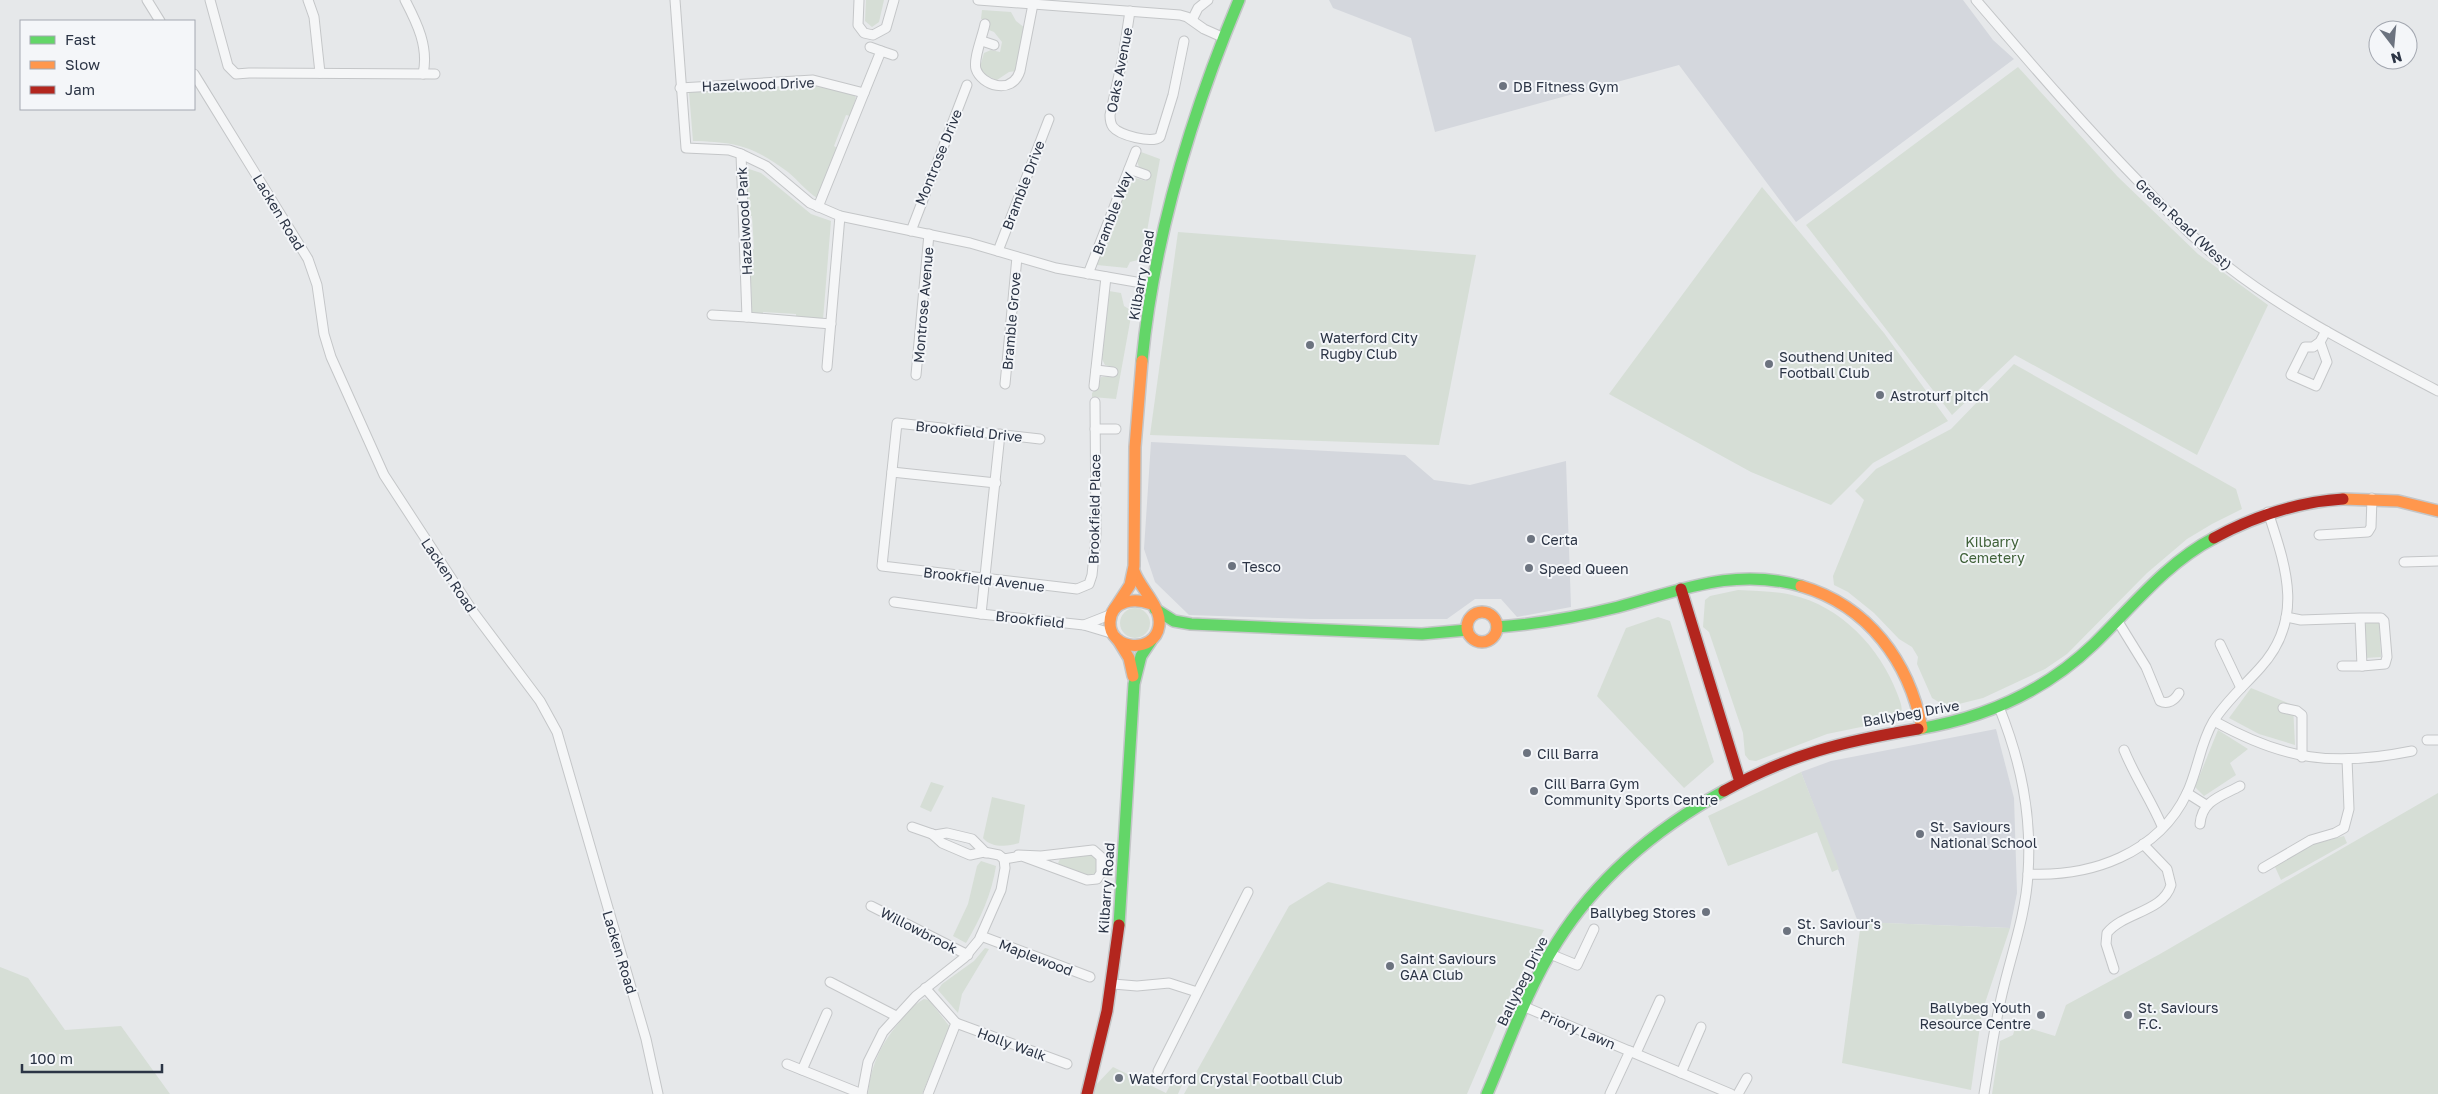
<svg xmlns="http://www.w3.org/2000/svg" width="2438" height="1094" viewBox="0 0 2438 1094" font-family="'Golos Text',sans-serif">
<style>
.built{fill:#d4d7dd}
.green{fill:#d6ded6}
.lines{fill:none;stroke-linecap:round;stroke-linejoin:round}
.street-casing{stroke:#c4c6c8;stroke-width:11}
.fast-casing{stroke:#c4c6c8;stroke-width:14}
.slow-casing{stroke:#c4c6c8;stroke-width:14}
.jam-casing{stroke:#c4c6c8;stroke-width:14}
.street{stroke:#f5f6f7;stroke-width:9}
.fast{stroke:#63d668;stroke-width:11}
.slow{stroke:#ff974d;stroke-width:11}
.jam{stroke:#b3261e;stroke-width:11}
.poi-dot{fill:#6c737f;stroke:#f4f6f9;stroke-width:2}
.labels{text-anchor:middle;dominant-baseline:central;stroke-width:4;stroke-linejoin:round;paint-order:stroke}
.street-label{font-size:14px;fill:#2b3445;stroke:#f4f6f9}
.poi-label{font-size:14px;fill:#2b3445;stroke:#f4f6f9;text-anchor:start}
.park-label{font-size:14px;fill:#3f6138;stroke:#f4f6f9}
</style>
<rect width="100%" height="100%" fill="#e6e8ea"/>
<!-- built -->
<g class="built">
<polygon points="1329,0 1963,0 1993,40 2014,59 1796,222 1679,65 1435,132 1411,38 1333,8"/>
<polygon points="1151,442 1405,455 1434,480 1470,485 1566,461 1571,607 1517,617 1501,599 1475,599 1447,619 1311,619 1189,615 1155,582 1144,549"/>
<polygon points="1996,729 2014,798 2017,893 2010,928 1858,922 1801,772 1831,761"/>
</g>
<!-- green -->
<g class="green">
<polygon points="866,0 884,0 879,22 872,27 865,21"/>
<polygon points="982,10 1011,12 1016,21 1025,28 1016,71 1009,72 997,80 983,74 980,67 984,53 991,50 1000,52 1002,42 994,32 989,30 990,21 981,19"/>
<polygon points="2018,67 2118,177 2198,254 2268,305 2197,455 2015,355 1952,415 1806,225"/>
<path d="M 777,85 L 777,88 L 813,88 L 814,85 L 854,95 L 856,98 L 850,116 L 846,115 L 834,146 L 837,148 L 817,198 C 806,191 798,180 788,172 C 753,146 736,142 693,141 L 689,92 Z"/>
<polygon points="1141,152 1160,159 1142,259 1130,262 1127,268 1097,265 1128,183 1135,178 1146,181 1149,173 1139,167 1137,161"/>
<polygon points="746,168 761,173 811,214 831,221 823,320 796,318 796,314 763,312 763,315 752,312 750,249 754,249 752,216 748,216"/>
<polygon points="1762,187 1884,333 1948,421 1873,463 1831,505 1751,472 1609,394"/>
<polygon points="1178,232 1476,255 1439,445 1150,435"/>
<polygon points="1109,291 1121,293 1124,306 1132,311 1116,399 1092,397 1092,393 1098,387 1101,377 1116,376 1117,368 1105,365 1102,359"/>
<polygon points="2014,364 2236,489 2242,509 2212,524 2187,539 2147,573 2067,654 2045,669 1983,698 1947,707 1932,698 1917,664 1918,657 1912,647 1899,639 1874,613 1848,592 1834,585 1833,576 1864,500 1855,491 1876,469 1951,429"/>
<path d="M 1738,590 C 1756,591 1774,591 1792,595 C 1841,606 1880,648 1897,693 C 1901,704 1906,712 1895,720 L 1827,734 L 1756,761 L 1749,760 L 1745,755 L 1743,733 L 1709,632 L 1703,627 L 1705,600 L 1710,596 Z"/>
<circle cx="1135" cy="623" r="15"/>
<polygon points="1658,617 1670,621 1714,762 1684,788 1597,696 1626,628"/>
<polygon points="2379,620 2381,657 2365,658 2363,621"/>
<polygon points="2251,688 2293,705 2295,745 2259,734 2229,718"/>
<polygon points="2218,730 2248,749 2230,763 2236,775 2204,796 2195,787"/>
<polygon points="1801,772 1839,869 1832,872 1817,832 1728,866 1708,816"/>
<polygon points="931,782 944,786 931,812 920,807"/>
<polygon points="2438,793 2438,1094 1992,1094 2000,1041 2013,1035 2016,1024 2055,1036 2066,1005 2160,954"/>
<path d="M 992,797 L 1025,805 L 1019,843 C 1008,847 991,848 983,838 Z"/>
<polygon points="2344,836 2347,843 2281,880 2275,867 2303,847"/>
<polygon points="1091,854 1097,858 1098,872 1091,876 1061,866 1058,863 1061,857"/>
<path d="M 981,861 L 996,866 C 992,893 980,920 966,943 L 953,936 L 968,904 L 977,866 Z"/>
<polygon points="1328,882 1544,930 1506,1003 1467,1094 1184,1094 1289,906"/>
<polygon points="1861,922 2010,928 1982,1012 1971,1090 1842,1063"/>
<polygon points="985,948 989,949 962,994 958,1013 938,990 942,984 974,961"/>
<polygon points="0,967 28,978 65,1030 121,1026 170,1094 0,1094"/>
<path d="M 924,999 L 929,1000 L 950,1027 L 922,1094 L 868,1094 C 871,1063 883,1040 904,1017 C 909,1011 916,1003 924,999 Z"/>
<polygon points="1113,1067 1166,1093 1175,1076 1184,1080 1178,1094 1092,1094 1095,1086"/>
</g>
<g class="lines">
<defs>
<g id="street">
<polyline points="147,0 160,21"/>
<polyline points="210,0 228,66 236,74 249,73 435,74"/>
<polyline points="308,0 314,17 320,73"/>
<path d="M 405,0 C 417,23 429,47 423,74"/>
<polyline points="675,0 686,148 729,150 741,154"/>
<polyline points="859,0 858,25 864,33 873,35 886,28 894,0"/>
<polyline points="978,0 1180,15 1187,17 1204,29 1222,37"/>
<path d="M 1976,0 C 2031,64 2086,128 2145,188 C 2171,215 2198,243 2227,266 C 2291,316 2366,353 2438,391"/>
<path d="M 1130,11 L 1123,57 L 1110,115 C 1110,119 1110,123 1113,127 C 1119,135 1152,144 1160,137 L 1173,95 L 1184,41"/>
<polyline points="1192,20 1198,8 1208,0"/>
<path d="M 985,24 C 983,35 973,59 976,69 C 981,85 1012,96 1020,71 L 1033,4"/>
<polyline points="982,41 994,45"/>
<polyline points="870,47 881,51"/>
<polyline points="194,74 308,259 317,285 324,334 331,357 384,475 474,613 540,701 557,732 646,1039 658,1094"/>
<polyline points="680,88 813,80 864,93 818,207"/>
<polyline points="864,93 881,51 893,55"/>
<polyline points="1129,169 1146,175"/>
<polyline points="911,231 967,85"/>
<polyline points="998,251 1049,119"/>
<polyline points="1088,274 1136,151"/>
<polyline points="712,315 747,317"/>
<polyline points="831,324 747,317 741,154 766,166 810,203 840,216 970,243 1056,268 1153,285"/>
<polyline points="2320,342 2313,347 2305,347 2291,375 2316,386 2327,362 2320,342 2326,331"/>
<polyline points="827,367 840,216"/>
<polyline points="1096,370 1113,372"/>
<polyline points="916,375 929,234"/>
<polyline points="1005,384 1017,257"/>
<polyline points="1094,386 1106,277"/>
<polyline points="1095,429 1116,429"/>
<polyline points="1000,434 981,614 1084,625 1114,634"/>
<polyline points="1040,439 897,423 882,566 1077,589 1089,584 1092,575 1096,535 1095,402"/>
<polyline points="892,472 996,483"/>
<polyline points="2319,535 2368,532 2371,527 2372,498"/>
<polyline points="2404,562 2438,561"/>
<polyline points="894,602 981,614"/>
<polyline points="2286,617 2301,620 2360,618 2362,666 2385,664 2387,657 2384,621 2381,618 2360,618"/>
<path d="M 2117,620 L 2146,667 L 2160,701 C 2168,705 2175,700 2179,693"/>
<polyline points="1084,625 1112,614"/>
<polyline points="2220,644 2241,688"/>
<polyline points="2342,666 2362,666"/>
<polyline points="2283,708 2297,711 2302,715 2302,757"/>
<path d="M 2214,721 C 2284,760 2333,767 2412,751"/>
<polyline points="2427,740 2438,740"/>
<path d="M 2124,750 C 2135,777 2151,800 2162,826"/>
<polyline points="2187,793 2206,805"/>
<path d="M 2200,824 C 2202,800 2222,796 2240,786"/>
<polyline points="912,827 935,835 947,833 972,839 986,853"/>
<polyline points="932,834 942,843 970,855 984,852 999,855 1004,859"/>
<polyline points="1004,859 1022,856 1087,880 1097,879 1101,873 1101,857 1093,850 1041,856 1018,855"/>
<polyline points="2263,868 2311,840 2335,833 2344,828 2349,809 2347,759"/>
<path d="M 2028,874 C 2091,877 2158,854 2187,793 C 2198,770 2200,744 2213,722 C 2226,701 2244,686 2260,668 C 2305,619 2286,567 2268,512"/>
<polyline points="871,906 968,955"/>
<polyline points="981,936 1090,977"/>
<polyline points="1550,954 1577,965 1594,929"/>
<path d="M 2114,969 L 2106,944 L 2107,933 C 2124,912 2163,912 2171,885 L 2167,869 L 2143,844"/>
<polyline points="830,982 896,1016"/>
<polyline points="1113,984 1137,986 1169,983 1197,992"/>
<polyline points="925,988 956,1023 928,1094"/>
<polyline points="1525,1007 1731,1094"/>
<polyline points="956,1023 1067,1064"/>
<polyline points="1636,1053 1660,1000"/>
<polyline points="787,1064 862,1094"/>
<polyline points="802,1070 827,1013"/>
<polyline points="1158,1071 1248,892"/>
<polyline points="1681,1073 1701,1027"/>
<polyline points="862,1094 868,1062 883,1032 916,996 964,958 979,940 1001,890 1005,868 1004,859"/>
<polyline points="1610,1094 1630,1051"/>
<polyline points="1738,1094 1747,1078"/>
<path d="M 1984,1094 C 1990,1058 1995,1021 2004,986 C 2013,949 2026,912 2028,874 C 2032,815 2021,762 1999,707"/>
</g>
<g id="fast">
<path d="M 1142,361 C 1154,236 1191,115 1239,0"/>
<polyline points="1155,609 1174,621 1191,624 1422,634 1467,630"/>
<path d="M 1497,627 C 1538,624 1578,617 1618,607 C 1682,590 1734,567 1801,586"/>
<path d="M 1918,729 C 1985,718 2044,692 2094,644 C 2132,607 2166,563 2214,538"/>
<polyline points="1119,925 1134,684 1141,656 1151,641"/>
<path d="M 1487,1094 C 1509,1043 1527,989 1557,942 C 1598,877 1657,828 1724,791"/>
</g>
<g id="slow">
<polyline points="2343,499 2398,501 2438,511"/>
<path d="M 1134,571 C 1140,589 1162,606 1159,626 C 1155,654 1109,651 1110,622 C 1111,599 1136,598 1151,604"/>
<path d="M 1801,586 C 1869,606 1909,662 1922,728"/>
<polyline points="1115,608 1130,585 1134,566 1135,447 1142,361"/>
<circle cx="1482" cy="627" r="15"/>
<polyline points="1118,640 1129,658 1133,676"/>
</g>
<g id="jam">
<path d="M 2214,538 C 2255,516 2296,502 2343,499"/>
<polyline points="1681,589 1740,782"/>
<path d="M 1724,791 C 1790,754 1845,741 1918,729"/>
<polyline points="1087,1094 1107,1011 1119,925"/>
</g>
</defs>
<!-- street casing -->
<use href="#street" class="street-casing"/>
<!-- fast casing -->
<use href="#fast" class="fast-casing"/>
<!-- slow casing -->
<use href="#slow" class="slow-casing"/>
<!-- jam casing -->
<use href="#jam" class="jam-casing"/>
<!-- street -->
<use href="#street" class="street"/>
<!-- fast -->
<use href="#fast" class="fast"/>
<!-- slow -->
<use href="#slow" class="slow"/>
<!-- jam -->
<use href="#jam" class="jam"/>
</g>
<!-- markers -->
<g class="poi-dot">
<circle cx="1503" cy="86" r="5"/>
<circle cx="1310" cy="345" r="5"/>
<circle cx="1769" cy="364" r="5"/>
<circle cx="1880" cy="395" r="5"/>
<circle cx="1531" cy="539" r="5"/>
<circle cx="1232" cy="566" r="5"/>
<circle cx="1529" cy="568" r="5"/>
<circle cx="1527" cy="753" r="5"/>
<circle cx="1534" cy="791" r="5"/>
<circle cx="1920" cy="834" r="5"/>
<circle cx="1706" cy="912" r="5"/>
<circle cx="1787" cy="931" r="5"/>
<circle cx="1390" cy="966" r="5"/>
<circle cx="2041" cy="1015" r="5"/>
<circle cx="2128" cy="1015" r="5"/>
<circle cx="1119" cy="1078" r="5"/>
</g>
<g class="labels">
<!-- street labels -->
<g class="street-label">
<text transform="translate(1119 70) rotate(-79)">Oaks Avenue</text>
<text transform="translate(758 84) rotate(-2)">Hazelwood Drive</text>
<text transform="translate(938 157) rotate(-68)">Montrose Drive</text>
<text transform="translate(1023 185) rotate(-69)">Bramble Drive</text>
<text transform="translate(279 212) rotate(59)">Lacken Road</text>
<text transform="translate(1112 213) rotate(-69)">Bramble Way</text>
<text transform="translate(744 221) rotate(-93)">Hazelwood Park</text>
<text transform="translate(2184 224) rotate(43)">Green Road (West)</text>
<text transform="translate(1141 275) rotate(-80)">Kilbarry Road</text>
<text transform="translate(923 305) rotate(-85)">Montrose Avenue</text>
<text transform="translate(1011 321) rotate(-85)">Bramble Grove</text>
<text transform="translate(969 431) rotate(6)">Brookfield Drive</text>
<text transform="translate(1094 509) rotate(-89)">Brookfield Place</text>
<text transform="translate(449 575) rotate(56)">Lacken Road</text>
<text transform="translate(984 579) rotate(7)">Brookfield Avenue</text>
<text transform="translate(1030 619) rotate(6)">Brookfield</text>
<text transform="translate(1911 713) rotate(-10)">Ballybeg Drive</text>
<text transform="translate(1106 888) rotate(-86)">Kilbarry Road</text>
<text transform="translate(919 930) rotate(27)">Willowbrook</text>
<text transform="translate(620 952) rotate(73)">Lacken Road</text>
<text transform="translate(1036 957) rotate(21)">Maplewood</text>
<text transform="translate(1522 981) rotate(-64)">Ballybeg Drive</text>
<text transform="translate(1578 1029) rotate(23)">Priory Lawn</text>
<text transform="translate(1012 1044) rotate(20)">Holly Walk</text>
</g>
<!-- poi labels -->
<g class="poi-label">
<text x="1513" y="86">DB Fitness Gym</text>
<text x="1320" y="337">Waterford City<tspan x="1320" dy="16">Rugby Club</tspan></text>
<text x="1779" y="356">Southend United<tspan x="1779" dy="16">Football Club</tspan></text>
<text x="1890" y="395">Astroturf pitch</text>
<text x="1541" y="539">Certa</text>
<text x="1242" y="566">Tesco</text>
<text x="1539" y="568">Speed Queen</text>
<text x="1537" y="753">Cill Barra</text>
<text x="1544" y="783">Cill Barra Gym<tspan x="1544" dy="16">Community Sports Centre</tspan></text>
<text x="1930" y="826">St. Saviours<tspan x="1930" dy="16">National School</tspan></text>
<text x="1696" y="912" text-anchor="end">Ballybeg Stores</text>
<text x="1797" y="923">St. Saviour's<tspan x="1797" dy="16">Church</tspan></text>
<text x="1400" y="958">Saint Saviours<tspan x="1400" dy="16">GAA Club</tspan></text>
<text x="2031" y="1007" text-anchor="end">Ballybeg Youth<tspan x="2031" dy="16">Resource Centre</tspan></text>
<text x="2138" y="1007">St. Saviours<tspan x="2138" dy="16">F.C.</tspan></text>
<text x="1129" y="1078">Waterford Crystal Football Club</text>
</g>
<!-- park labels -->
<g class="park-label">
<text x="1992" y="541">Kilbarry<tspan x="1992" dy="16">Cemetery</tspan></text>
</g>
</g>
<!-- legend -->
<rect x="20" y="20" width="175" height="90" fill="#f4f6f9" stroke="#a4a8b1"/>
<rect x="30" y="36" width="25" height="8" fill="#63d668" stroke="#a4a8b1"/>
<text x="65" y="45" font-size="15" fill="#2b3445">Fast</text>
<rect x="30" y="61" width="25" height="8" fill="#ff974d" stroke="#a4a8b1"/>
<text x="65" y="70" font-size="15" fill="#2b3445">Slow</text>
<rect x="30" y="86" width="25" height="8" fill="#b3261e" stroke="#a4a8b1"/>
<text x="65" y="95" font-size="15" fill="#2b3445">Jam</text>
<!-- north arrow -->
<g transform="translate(2393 45) rotate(164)"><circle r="24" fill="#f4f6f9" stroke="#a4a8b1"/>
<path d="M0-4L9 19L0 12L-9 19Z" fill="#6c737f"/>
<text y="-8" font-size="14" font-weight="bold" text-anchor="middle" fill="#2b3445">N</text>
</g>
<!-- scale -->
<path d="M22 1064v8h140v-8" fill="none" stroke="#2b3445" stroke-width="2.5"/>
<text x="30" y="1064" font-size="15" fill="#2b3445" stroke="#f4f6f9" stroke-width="4" paint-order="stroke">100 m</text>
</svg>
